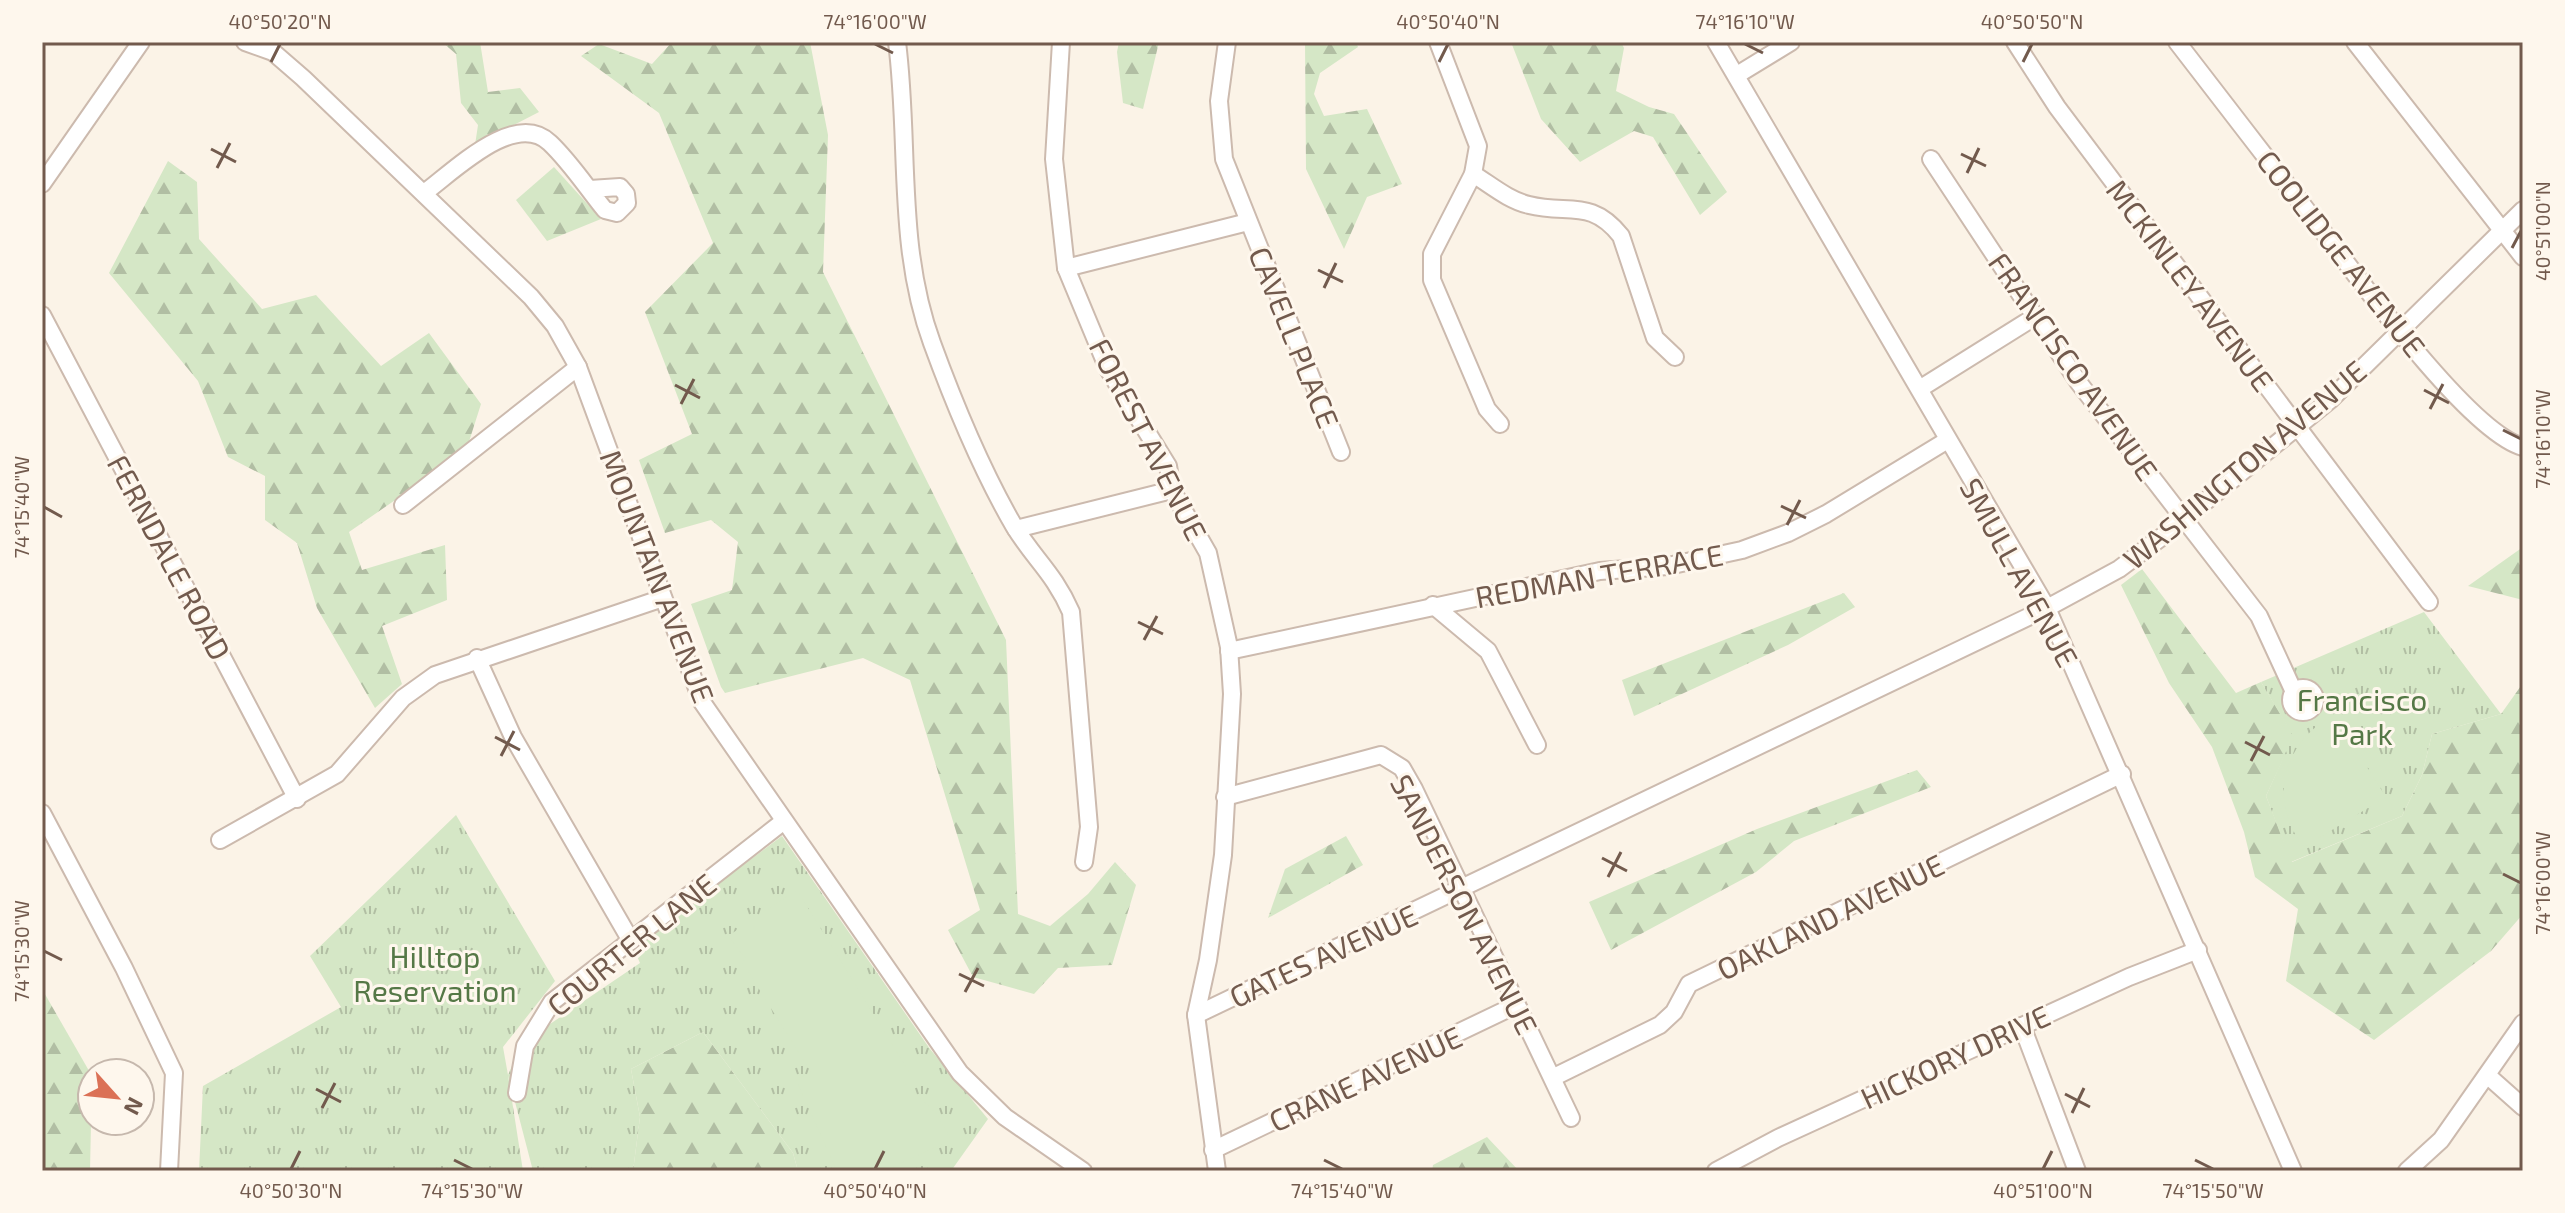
<svg xmlns="http://www.w3.org/2000/svg" width="2565" height="1213" viewBox="0 0 2565 1213" font-family="'Exo 2',sans-serif">
<style>
.forest{fill:url(#forest-firs)}
.park{fill:url(#park-tufts)}
.pitch{fill:#d5e7c6}
.lines{fill:none;stroke-linecap:round;stroke-linejoin:round}
.minor-casing{stroke:#ccbaae;stroke-width:20}
.minor{stroke:#fff;stroke-width:16}
.ticks{fill:none;stroke:#725a4d;stroke-width:3}
.labels{text-anchor:middle;dominant-baseline:central;stroke-width:6;stroke-linejoin:round;paint-order:stroke}
.street-label{font-size:30px;fill:#725a4d;stroke:#fef7ed}
.park-label{font-size:30px;fill:#557846;stroke:#fef7ed}
.neatline{fill:none;stroke:#725a4d;stroke-width:3}
.ticks-label{font-size:20px;text-anchor:middle;fill:#725a4d}
</style>
<defs>
<pattern id="forest-firs" width="22" height="20" patternUnits="userSpaceOnUse" patternTransform="scale(2)"><rect width="22" height="20" fill="#d5e7c6"/><path d="M5 1l3.5 6h-7zM16 11l3.5 6h-7z" fill="#b1bea3"/></pattern>
<pattern id="park-tufts" width="24" height="20" patternUnits="userSpaceOnUse" patternTransform="scale(2)"><rect width="24" height="20" fill="#d5e7c6"/><path d="M3 7l-1-3M5 7V3M7 7l1-3M15 17l-1-3M17 17v-4M19 17l1-3" fill="none" stroke="#b1bea3"/></pattern>
</defs>
<rect width="100%" height="100%" fill="#fbf3e7"/>
<!-- forest -->
<g class="forest">
<polygon points="442,42 480,42 488,92 520,88 539,112 475,145 478,125 461,103 456,54"/>
<polygon points="672,42 810,42 828,135 823,272 1006,640 1018,914 1050,926 1088,894 1115,862 1136,885 1112,965 1058,968 1034,994 973,977 948,930 980,910 910,680 863,658 725,693 721,687 691,604 732,590 738,542 711,520 665,533 639,460 692,434 645,312 713,243 659,113 581,56 599,44 652,64"/>
<polygon points="1119,42 1159,42 1143,109 1123,103 1117,52"/>
<polygon points="1305,42 1356,42 1358,47 1320,73 1314,94 1324,116 1367,109 1402,184 1367,197 1344,249 1306,169"/>
<polygon points="1511,42 1621,42 1624,48 1616,91 1649,107 1674,114 1727,192 1700,215 1653,137 1634,131 1580,162 1541,119"/>
<polygon points="168,161 197,182 199,239 262,309 316,295 381,366 429,333 481,404 466,451 349,532 362,570 445,545 447,600 382,626 402,684 375,708 317,608 297,543 265,520 265,476 228,457 198,381 109,273"/>
<polygon points="554,167 601,219 547,241 516,200"/>
<polygon points="2523,547 2523,600 2468,586"/>
<polygon points="2142,569 2236,693 2261,682 2294,736 2266,796 2292,862 2402,816 2422,775 2432,734 2501,714 2523,683 2523,914 2491,951 2374,1040 2286,981 2298,909 2255,877 2244,832 2212,747 2169,683 2121,585"/>
<polygon points="1844,593 1855,607 1788,645 1634,716 1622,680"/>
<polygon points="1917,770 1931,787 1794,841 1756,872 1611,950 1589,902 1757,829"/>
<polygon points="1346,836 1363,865 1268,918 1285,869"/>
<polygon points="42,989 92,1076 90,1171 42,1171"/>
<polygon points="703,1032 793,1153 798,1171 633,1171 640,1117 631,1069"/>
<polygon points="1487,1137 1519,1171 1432,1171 1433,1165"/>
</g>
<!-- park -->
<g class="park">
<polygon points="2424,612 2501,714 2432,734 2422,775 2402,816 2291,862 2266,796 2293,736 2261,682"/>
<polygon points="456,815 555,981 503,1047 508,1075 522,1043 640,963 633,947 782,836 930,1049 988,1119 951,1171 798,1171 793,1153 703,1032 631,1069 640,1117 633,1171 533,1171 508,1075 523,1171 199,1171 203,1086 341,1007 310,956"/>
</g>
<!-- pitch -->
<g class="pitch">
<path d="M 2334,715 L 2386,797 L 2304,847 C 2267,801 2283,741 2334,715 Z"/>
<polygon points="797,890 911,1075 902,1081 937,1114 951,1140 884,1171 837,1171 796,1080 811,1072 742,962 746,959 728,936"/>
</g>
<g class="lines">
<defs>
<g id="minor">
<polyline points="245,42 273,52 303,78 531,297 555,326 578,367 702,702 960,1073 1005,1117 1083,1171"/>
<path d="M 897,42 C 910,143 896,245 932,343 C 955,406 981,469 1014,526 C 1034,559 1054,573 1071,612 L 1089,827 L 1084,862"/>
<polyline points="1061,42 1054,159 1066,268 1108,369 1168,466 1172,490 1208,553 1229,647 1232,694 1223,855 1208,960 1196,1015 1217,1171"/>
<polyline points="1227,42 1219,101 1224,159 1341,452"/>
<polyline points="1438,42 1478,146 1473,174 1432,254 1432,280 1487,409 1500,424"/>
<polyline points="1716,42 2047,608 2293,1171"/>
<polyline points="2015,42 2057,107 2429,602"/>
<path d="M 2177,42 C 2223,102 2269,161 2315,221 C 2353,271 2468,432 2523,447"/>
<polyline points="2355,42 2523,257"/>
<polyline points="1737,75 1791,42"/>
<polyline points="1931,159 2079,383 2259,616 2294,692"/>
<path d="M 1473,174 C 1491,185 1508,200 1529,205 C 1568,215 1591,198 1621,236 L 1655,338 L 1675,357"/>
<polyline points="42,184 141,42"/>
<path d="M 424,193 C 453,172 515,109 550,143 C 571,163 587,188 605,210 L 617,213 L 627,203 L 626,194 L 620,187 L 590,189"/>
<polyline points="1066,268 1248,222"/>
<polyline points="42,315 297,799"/>
<polyline points="1921,388 2036,316"/>
<polyline points="403,505 578,367"/>
<polyline points="1016,529 1172,490"/>
<polyline points="1433,605 1488,651 1537,745"/>
<polyline points="1229,651 1600,571 1668,566 1742,550 1788,533 1826,514 1946,441"/>
<polyline points="477,658 513,737 631,941"/>
<circle cx="2303" cy="700" r="12"/>
<polyline points="1225,797 1381,755 1402,768 1414,789 1571,1118"/>
<polyline points="42,813 124,968 174,1073 169,1171"/>
<polyline points="220,840 337,774 403,698 435,675 663,598"/>
<polyline points="1196,1015 2047,608 2119,569 2163,536 2330,400 2523,210"/>
<polyline points="2022,1026 2077,1171"/>
<polyline points="2487,1075 2523,1107"/>
<polyline points="1554,1077 1660,1025 1674,1012 1689,984 2122,774"/>
<polyline points="517,1093 525,1046 552,1002 784,821"/>
<polyline points="1213,1150 1516,1005"/>
<polyline points="1716,1171 1778,1138 2129,977 2198,950"/>
<polyline points="2407,1171 2441,1140 2523,1023"/>
</g>
</defs>
<!-- minor casing -->
<use href="#minor" class="minor-casing"/>
<!-- minor -->
<use href="#minor" class="minor"/>
</g>
<!-- ticks -->
<path class="ticks" d="M 875,44 L 893,53M 1745,44 L 1763,53M 271,62 L 280,44M 1439,62 L 1448,44M 2023,62 L 2032,44M 211,149 L 236,162M 1961,154 L 1986,166M 217,168 L 230,143M 1967,173 L 1979,148M 2512,248 L 2521,231M 1318,270 L 1343,282M 1324,288 L 1336,263M 675,385 L 700,398M 2424,390 L 2449,403M 681,404 L 694,379M 2430,409 L 2443,384M 2503,430 L 2521,439M 1781,506 L 1806,518M 44,507 L 62,517M 1787,525 L 1800,500M 1138,622 L 1163,634M 1144,640 L 1157,616M 495,737 L 520,750M 2245,742 L 2270,755M 501,756 L 514,731M 2251,761 L 2264,736M 1602,858 L 1627,871M 2503,874 L 2521,883M 1608,877 L 1621,852M 44,951 L 62,960M 959,974 L 984,986M 965,992 L 978,968M 316,1089 L 341,1102M 2065,1094 L 2090,1107M 322,1108 L 335,1083M 2072,1113 L 2084,1088M 454,1160 L 472,1169M 1324,1160 L 1342,1169M 2195,1160 L 2213,1169M 291,1169 L 300,1151M 875,1169 L 884,1151M 2043,1169 L 2052,1151"/>
<g class="labels">
<!-- street labels -->
<g class="street-label">
<text transform="translate(2342 253) rotate(52)">COOLIDGE AVENUE</text>
<text transform="translate(2191 285) rotate(53)">MCKINLEY AVENUE</text>
<text transform="translate(1295 337) rotate(68)">CAVELL PLACE</text>
<text transform="translate(2074 366) rotate(55)">FRANCISCO AVENUE</text>
<text transform="translate(1149 439) rotate(63)">FOREST AVENUE</text>
<text transform="translate(2244 464) rotate(-40)">WASHINGTON AVENUE</text>
<text transform="translate(170 557) rotate(62)">FERNDALE ROAD</text>
<text transform="translate(2020 572) rotate(61)">SMULL AVENUE</text>
<text transform="translate(1599 575) rotate(-10)">REDMAN TERRACE</text>
<text transform="translate(658 576) rotate(69)">MOUNTAIN AVENUE</text>
<text transform="translate(1465 904) rotate(63)">SANDERSON AVENUE</text>
<text transform="translate(1830 916) rotate(-26)">OAKLAND AVENUE</text>
<text transform="translate(631 944) rotate(-39)">COURTER LANE</text>
<text transform="translate(1323 955) rotate(-25)">GATES AVENUE</text>
<text transform="translate(1955 1056) rotate(-25)">HICKORY DRIVE</text>
<text transform="translate(1365 1078) rotate(-25)">CRANE AVENUE</text>
</g>
<!-- park labels -->
<g class="park-label">
<text x="2362" y="699">Francisco<tspan x="2362" dy="34">Park</tspan></text>
<text x="435" y="956">Hilltop<tspan x="435" dy="34">Reservation</tspan></text>
</g>
</g>
<!-- border -->
<rect width="2565" height="1213" fill="none" stroke="#fef7ed" stroke-width="88"/>
<!-- north arrow -->
<g transform="translate(116 1097) rotate(117)"><circle r="38" fill="#fef7ed" stroke="#c6b8ad" stroke-width="2"/>
<path d="M0-6L14 30L0 20L-14 30Z" fill="#db7156"/>
<text y="-12" font-size="22" font-weight="bold" text-anchor="middle" fill="#725a4d">N</text>
</g>
<rect x="44" y="44" width="2477" height="1125" class="neatline"/>
<g class="ticks-label">
<text x="280" y="29">40°50'20"N</text>
<text x="875" y="29">74°16'00"W</text>
<text x="1448" y="29">40°50'40"N</text>
<text x="1745" y="29">74°16'10"W</text>
<text x="2032" y="29">40°50'50"N</text>
<text transform="translate(2543 231) rotate(-90)" y="7">40°51'00"N</text>
<text transform="translate(2543 439) rotate(-90)" y="7">74°16'10"W</text>
<text transform="translate(22 507) rotate(-90)" y="7">74°15'40"W</text>
<text transform="translate(2543 883) rotate(-90)" y="7">74°16'00"W</text>
<text transform="translate(22 951) rotate(-90)" y="7">74°15'30"W</text>
<text x="291" y="1198">40°50'30"N</text>
<text x="472" y="1198">74°15'30"W</text>
<text x="875" y="1198">40°50'40"N</text>
<text x="1342" y="1198">74°15'40"W</text>
<text x="2043" y="1198">40°51'00"N</text>
<text x="2213" y="1198">74°15'50"W</text>
</g>
</svg>
